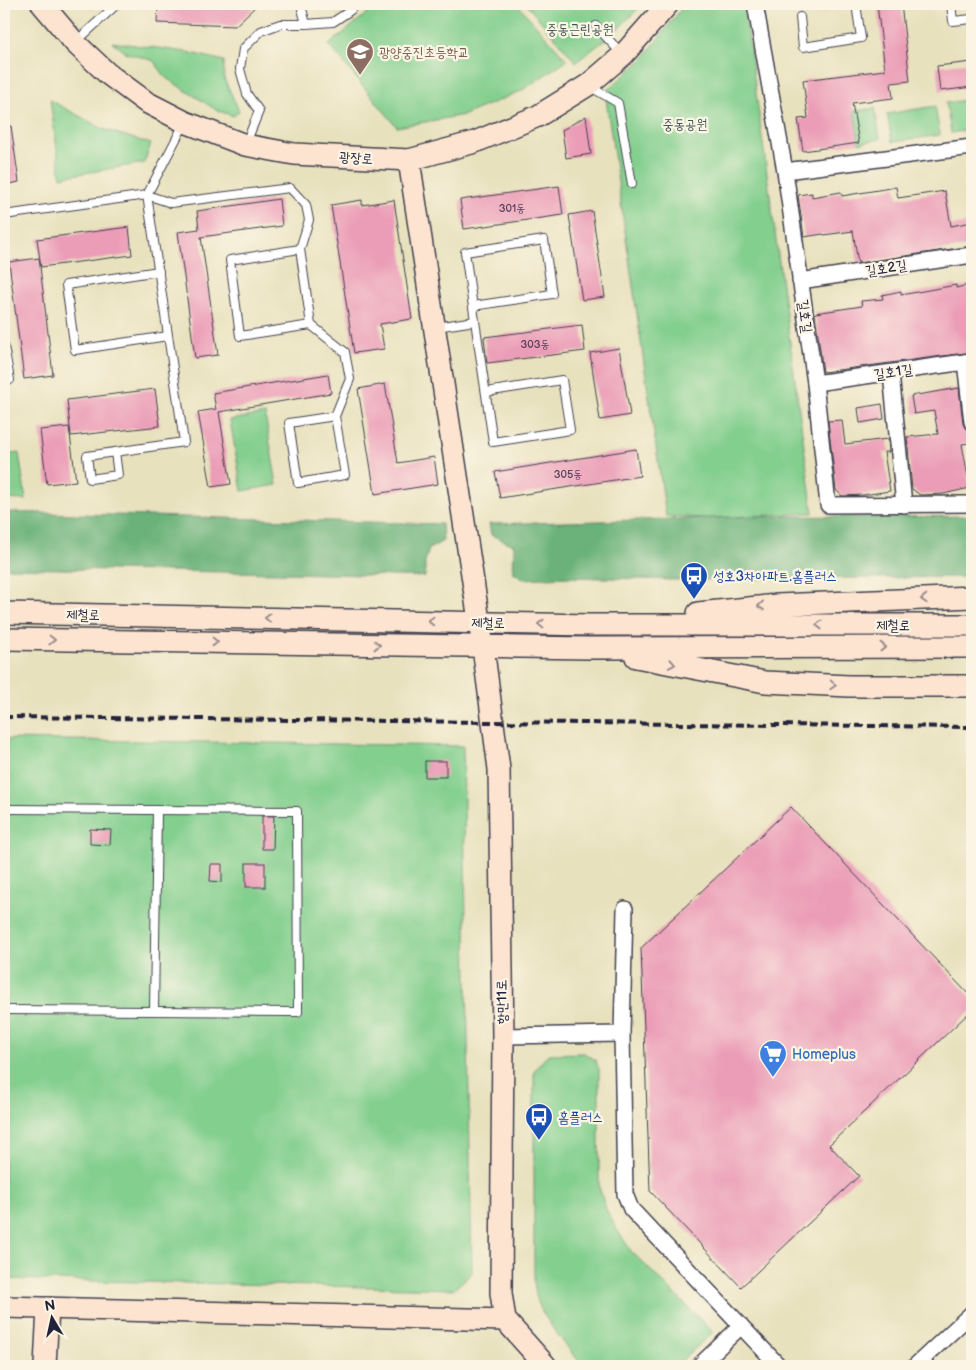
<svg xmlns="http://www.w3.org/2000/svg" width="976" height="1370" viewBox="0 0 976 1370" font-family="'Balsamiq Sans','Poor Story',sans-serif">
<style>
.green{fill:#83cf8e;stroke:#527864}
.forest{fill:#6ab279;stroke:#466a5a}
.building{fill:#eb9db7}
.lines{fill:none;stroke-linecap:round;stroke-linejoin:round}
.lane-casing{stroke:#403f4e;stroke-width:10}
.street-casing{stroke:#403f4e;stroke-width:18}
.secondary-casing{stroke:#403f4e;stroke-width:24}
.lane{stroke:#fff;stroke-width:8}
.street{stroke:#fff;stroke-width:15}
.secondary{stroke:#fde4d1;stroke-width:21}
.rail{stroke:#22223b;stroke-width:4;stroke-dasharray:8 4;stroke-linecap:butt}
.oneway{stroke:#9a8d8e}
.labels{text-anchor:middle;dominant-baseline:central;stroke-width:4.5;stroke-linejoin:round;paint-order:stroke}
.number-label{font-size:11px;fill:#54415a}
.park-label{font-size:14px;fill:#3f5654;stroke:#fcf5e5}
.education-label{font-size:14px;fill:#785e54;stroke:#fcf5e5;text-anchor:start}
.street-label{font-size:14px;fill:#22223b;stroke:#fcf5e5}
.transit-label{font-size:14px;fill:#164399;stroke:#fcf5e5;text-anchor:start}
.shop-label{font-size:14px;fill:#366cbe;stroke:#fcf5e5;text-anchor:start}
</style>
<rect width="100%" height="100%" fill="#fcf5e5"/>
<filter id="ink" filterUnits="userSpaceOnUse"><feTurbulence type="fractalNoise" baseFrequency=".02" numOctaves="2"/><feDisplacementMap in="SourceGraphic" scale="10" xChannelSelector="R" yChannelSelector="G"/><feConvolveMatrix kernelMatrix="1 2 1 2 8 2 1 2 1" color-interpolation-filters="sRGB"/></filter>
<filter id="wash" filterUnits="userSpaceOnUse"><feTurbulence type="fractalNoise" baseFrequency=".0096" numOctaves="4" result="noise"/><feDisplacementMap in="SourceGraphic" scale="20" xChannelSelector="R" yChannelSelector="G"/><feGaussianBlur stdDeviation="1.12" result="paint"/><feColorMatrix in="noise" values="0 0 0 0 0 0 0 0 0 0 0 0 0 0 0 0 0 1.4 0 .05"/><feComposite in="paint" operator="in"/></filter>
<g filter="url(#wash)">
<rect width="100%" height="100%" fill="#e8e1bd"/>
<!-- green -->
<g class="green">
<polygon points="378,4 517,4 567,60 521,91 464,115 397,127 329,45"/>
<polygon points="526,4 643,4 613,34 576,62"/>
<polygon points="685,4 744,4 813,513 707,518 666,516 605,92 642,60"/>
<polygon points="112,42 187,52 224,61 224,78 239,111 234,116 218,111 166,78 154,61 127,53"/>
<polygon points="972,99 972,129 951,133 946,103"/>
<polygon points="50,100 103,129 151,144 144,163 61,177"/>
<polygon points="935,106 940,135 892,142 887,114"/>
<polygon points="875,108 880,139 859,143 854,111"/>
<polygon points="265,414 277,485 242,491 230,420"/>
<polygon points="19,453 26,500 4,499 4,455"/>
<polygon points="4,739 463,746 472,1273 454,1289 4,1279"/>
<path d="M 584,1053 L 595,1060 L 599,1069 L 599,1187 L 605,1207 L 616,1228 L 631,1251 L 713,1332 L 676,1366 L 583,1366 C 569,1349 553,1331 542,1311 C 537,1302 535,1291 534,1281 L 534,1071 L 548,1054 Z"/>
</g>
<!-- forest -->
<g class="forest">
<polygon points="4,512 442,524 443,541 429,549 425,562 425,577 331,574 4,568"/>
<polygon points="786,516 880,517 972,516 972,577 675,580 568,577 524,579 513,572 514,545 491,535 489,524"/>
</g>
<g id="blocks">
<!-- building -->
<g class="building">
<polygon points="158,4 258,4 235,26 157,23"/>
<polygon points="877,4 901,4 910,81 891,83 893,98 852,103 859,143 803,151 798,119 808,118 803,80 885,70"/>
<polygon points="972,62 972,87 940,91 937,66"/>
<polygon points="586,116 591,154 566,158 562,130"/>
<polygon points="11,126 19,182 4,185 4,127"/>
<polygon points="559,186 563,215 464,229 460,200"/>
<polygon points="896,187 898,198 945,191 951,226 972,222 972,246 858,263 853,231 824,235 823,234 804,237 798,195 812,193 812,197 841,192 842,196"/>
<polygon points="279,199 282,226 201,237 218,355 195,358 178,232 199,229 197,211"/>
<polygon points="362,200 362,205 394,200 412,319 380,324 384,349 354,353 331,205"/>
<polygon points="592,211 605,297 582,300 569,215"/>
<polygon points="129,227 132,255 41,267 37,239"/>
<polygon points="39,258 53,375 24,379 9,262"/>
<polygon points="972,284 972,352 823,372 815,313 862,306 861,301 883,299 882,295 901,291 901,295 956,285 956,288"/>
<polygon points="582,325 585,351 487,363 484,337"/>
<polygon points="619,348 630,415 600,420 590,353"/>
<polygon points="328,374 331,393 219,412 231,484 211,487 198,412 216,409 213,393"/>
<polygon points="385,384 398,463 434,457 438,484 375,494 358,389"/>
<polygon points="959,388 963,424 965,428 968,430 972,431 972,443 962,444 970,488 943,494 920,495 912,489 907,437 938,434 934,411 914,414 911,396"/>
<polygon points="155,389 160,426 71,436 67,400"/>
<polygon points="882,404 884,419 860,423 858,408"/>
<polygon points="842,420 845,444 888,439 889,452 884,452 890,491 863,495 842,496 836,490 828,421"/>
<polygon points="69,427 76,481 47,484 40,430"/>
<polygon points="636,449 640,476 500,498 495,472"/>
<rect x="425" y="761" width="21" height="16"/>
<polygon points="791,807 972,998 972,1010 829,1145 859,1176 741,1287 650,1191 641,948"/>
<polygon points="262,816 274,816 273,849 262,849"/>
<polygon points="90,829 111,830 110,845 90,844"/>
<rect x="246" y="863" width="19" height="24"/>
<polygon points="211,864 222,864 222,882 210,881"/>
</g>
</g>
</g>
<g filter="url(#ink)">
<use href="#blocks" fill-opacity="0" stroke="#403f4e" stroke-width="1"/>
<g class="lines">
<defs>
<g id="lane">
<polyline points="304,4 302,9 306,24"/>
<polyline points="951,4 953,21 972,19"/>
<polyline points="800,17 803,47 861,38 856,4"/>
<polyline points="596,26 622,54"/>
<polyline points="77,41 117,4"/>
<polyline points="589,86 618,103 632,184"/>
<polyline points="246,143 259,111 247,94 240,69 243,49 261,31 280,24 306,24 333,22 351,10 351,4"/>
<polyline points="4,215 147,195 171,203 290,188 306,205 309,220 300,249 311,325 240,336 230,260 300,249"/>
<polyline points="159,271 66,285 75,350 168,336"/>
<polyline points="475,321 493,442 570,430 562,380 486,392"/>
<polyline points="311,325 345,352 350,379 335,416 345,475 298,483 289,423 335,416"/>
<polyline points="436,327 475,321 465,252 544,240 552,294 473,306"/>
<polyline points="4,346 10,380 4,381"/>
<polyline points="115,452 118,475 90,479 87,456 184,442 147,195 184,124"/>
<polyline points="4,809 297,811 298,1012 4,1010"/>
<polyline points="154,1010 157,811"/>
</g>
<g id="street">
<polyline points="755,4 785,171"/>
<polyline points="972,147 785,171 815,383 828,505 972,504"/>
<polyline points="800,281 972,255"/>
<polyline points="965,362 972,422"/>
<polyline points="891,373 904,505"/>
<polyline points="815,383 972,361"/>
<polyline points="625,909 622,1034 625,1194 631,1209 741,1326"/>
<polyline points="503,1036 622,1034"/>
<polyline points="699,1366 741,1326 779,1366"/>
<polyline points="915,1366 972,1313"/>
</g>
<g id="secondary">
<polyline points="42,4 75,43 108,74 146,102 185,122 245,145 294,154 409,160 475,142 538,116 588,85 623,55 668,4"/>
<polyline points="409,160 483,647 499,769 503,1036 501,1293 505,1320 546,1366"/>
<polyline points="4,613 590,625 972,625"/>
<polyline points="698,613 777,605 972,597"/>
<polyline points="4,639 590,648 972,647"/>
<polyline points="636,657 765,682 849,686 972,686"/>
<polyline points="4,1307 505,1320"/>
<polyline points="45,1366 48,1308"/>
</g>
</defs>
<!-- lane casing -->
<use href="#lane" class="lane-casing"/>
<!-- street casing -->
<use href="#street" class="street-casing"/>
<!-- secondary casing -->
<use href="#secondary" class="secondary-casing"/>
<!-- lane -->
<use href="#lane" class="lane"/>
<!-- street -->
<use href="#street" class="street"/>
<!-- secondary -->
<use href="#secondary" class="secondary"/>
<!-- rail -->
<polyline class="rail" points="4,717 972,727"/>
</g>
<!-- one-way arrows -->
<defs><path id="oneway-chevron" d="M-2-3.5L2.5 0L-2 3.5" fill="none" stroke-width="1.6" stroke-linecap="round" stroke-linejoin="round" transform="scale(1.25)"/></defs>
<g class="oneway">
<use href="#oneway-chevron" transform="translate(924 599) rotate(178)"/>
<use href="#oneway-chevron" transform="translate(761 606) rotate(174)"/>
<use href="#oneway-chevron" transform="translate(268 618) rotate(-179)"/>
<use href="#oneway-chevron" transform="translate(431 621) rotate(-178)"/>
<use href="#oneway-chevron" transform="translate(541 624) rotate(-179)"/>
<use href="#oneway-chevron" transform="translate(819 625) rotate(-180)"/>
<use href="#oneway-chevron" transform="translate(52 640) rotate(1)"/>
<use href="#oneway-chevron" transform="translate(215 642) rotate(1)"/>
<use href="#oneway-chevron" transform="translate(377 645) rotate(1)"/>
<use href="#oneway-chevron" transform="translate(883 647)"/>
<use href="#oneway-chevron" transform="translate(672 664) rotate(11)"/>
<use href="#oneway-chevron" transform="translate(833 685) rotate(3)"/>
</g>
</g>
<!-- icons -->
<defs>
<symbol id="school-pin" viewBox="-11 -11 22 30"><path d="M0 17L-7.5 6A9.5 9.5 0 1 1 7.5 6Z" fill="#8d6e63" stroke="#fcf5e5"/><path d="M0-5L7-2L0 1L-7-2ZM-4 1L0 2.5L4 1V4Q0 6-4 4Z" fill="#fff"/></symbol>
<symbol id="bus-pin" viewBox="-11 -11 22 30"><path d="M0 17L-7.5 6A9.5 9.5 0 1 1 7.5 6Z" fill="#1a4fb4" stroke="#fcf5e5"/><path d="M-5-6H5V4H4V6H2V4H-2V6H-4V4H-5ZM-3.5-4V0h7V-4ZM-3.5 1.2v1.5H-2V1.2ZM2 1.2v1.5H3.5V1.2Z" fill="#fff"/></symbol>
<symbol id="supermarket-pin" viewBox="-11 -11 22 30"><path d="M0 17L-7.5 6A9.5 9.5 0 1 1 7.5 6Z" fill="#3f7fe0" stroke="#fcf5e5"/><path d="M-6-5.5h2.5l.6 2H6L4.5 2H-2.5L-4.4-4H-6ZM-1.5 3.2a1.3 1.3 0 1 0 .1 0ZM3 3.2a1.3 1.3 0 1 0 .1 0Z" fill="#fff"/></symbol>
</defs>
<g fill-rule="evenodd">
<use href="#school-pin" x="344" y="36" width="32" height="43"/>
<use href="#bus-pin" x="678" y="560" width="32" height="43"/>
<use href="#supermarket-pin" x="757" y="1038" width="32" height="43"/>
<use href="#bus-pin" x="523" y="1101" width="32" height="43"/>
</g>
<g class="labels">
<!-- number labels -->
<g class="number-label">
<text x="512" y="208">301동</text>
<text x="535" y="344">303동</text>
<text x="568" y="474">305동</text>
</g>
<!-- park labels -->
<g class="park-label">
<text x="580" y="29">중동근린공원</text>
<text x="685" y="124">중동공원</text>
</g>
<!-- education labels -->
<g class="education-label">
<text x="379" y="52">광양중진초등학교</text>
</g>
<!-- street labels -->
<g class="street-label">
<text transform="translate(356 158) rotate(4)">광장로</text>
<text transform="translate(886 268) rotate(-9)">길호2길</text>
<text transform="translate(805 316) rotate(82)">길호길</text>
<text transform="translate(893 372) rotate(-8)">길호1길</text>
<text transform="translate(83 615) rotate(1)">제철로</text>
<text transform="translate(488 623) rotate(1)">제철로</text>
<text x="893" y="625">제철로</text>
<text transform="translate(502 1002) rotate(-91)">항만11로</text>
</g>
<!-- transit labels -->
<g class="transit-label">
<text x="713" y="576">성호3차아파트.홈플러스</text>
<text x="558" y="1117">홈플러스</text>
</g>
<!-- shop labels -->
<g class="shop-label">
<text x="792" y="1054">Homeplus</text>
</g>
</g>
<!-- margin -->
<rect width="976" height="1370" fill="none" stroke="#fcf5e5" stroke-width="20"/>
<!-- north arrow -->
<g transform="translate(52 1318) rotate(351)" stroke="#fcf5e5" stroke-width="4" paint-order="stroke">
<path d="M0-4L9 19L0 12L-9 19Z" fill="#22223b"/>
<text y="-8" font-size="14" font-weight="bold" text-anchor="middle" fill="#22223b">N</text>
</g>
</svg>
